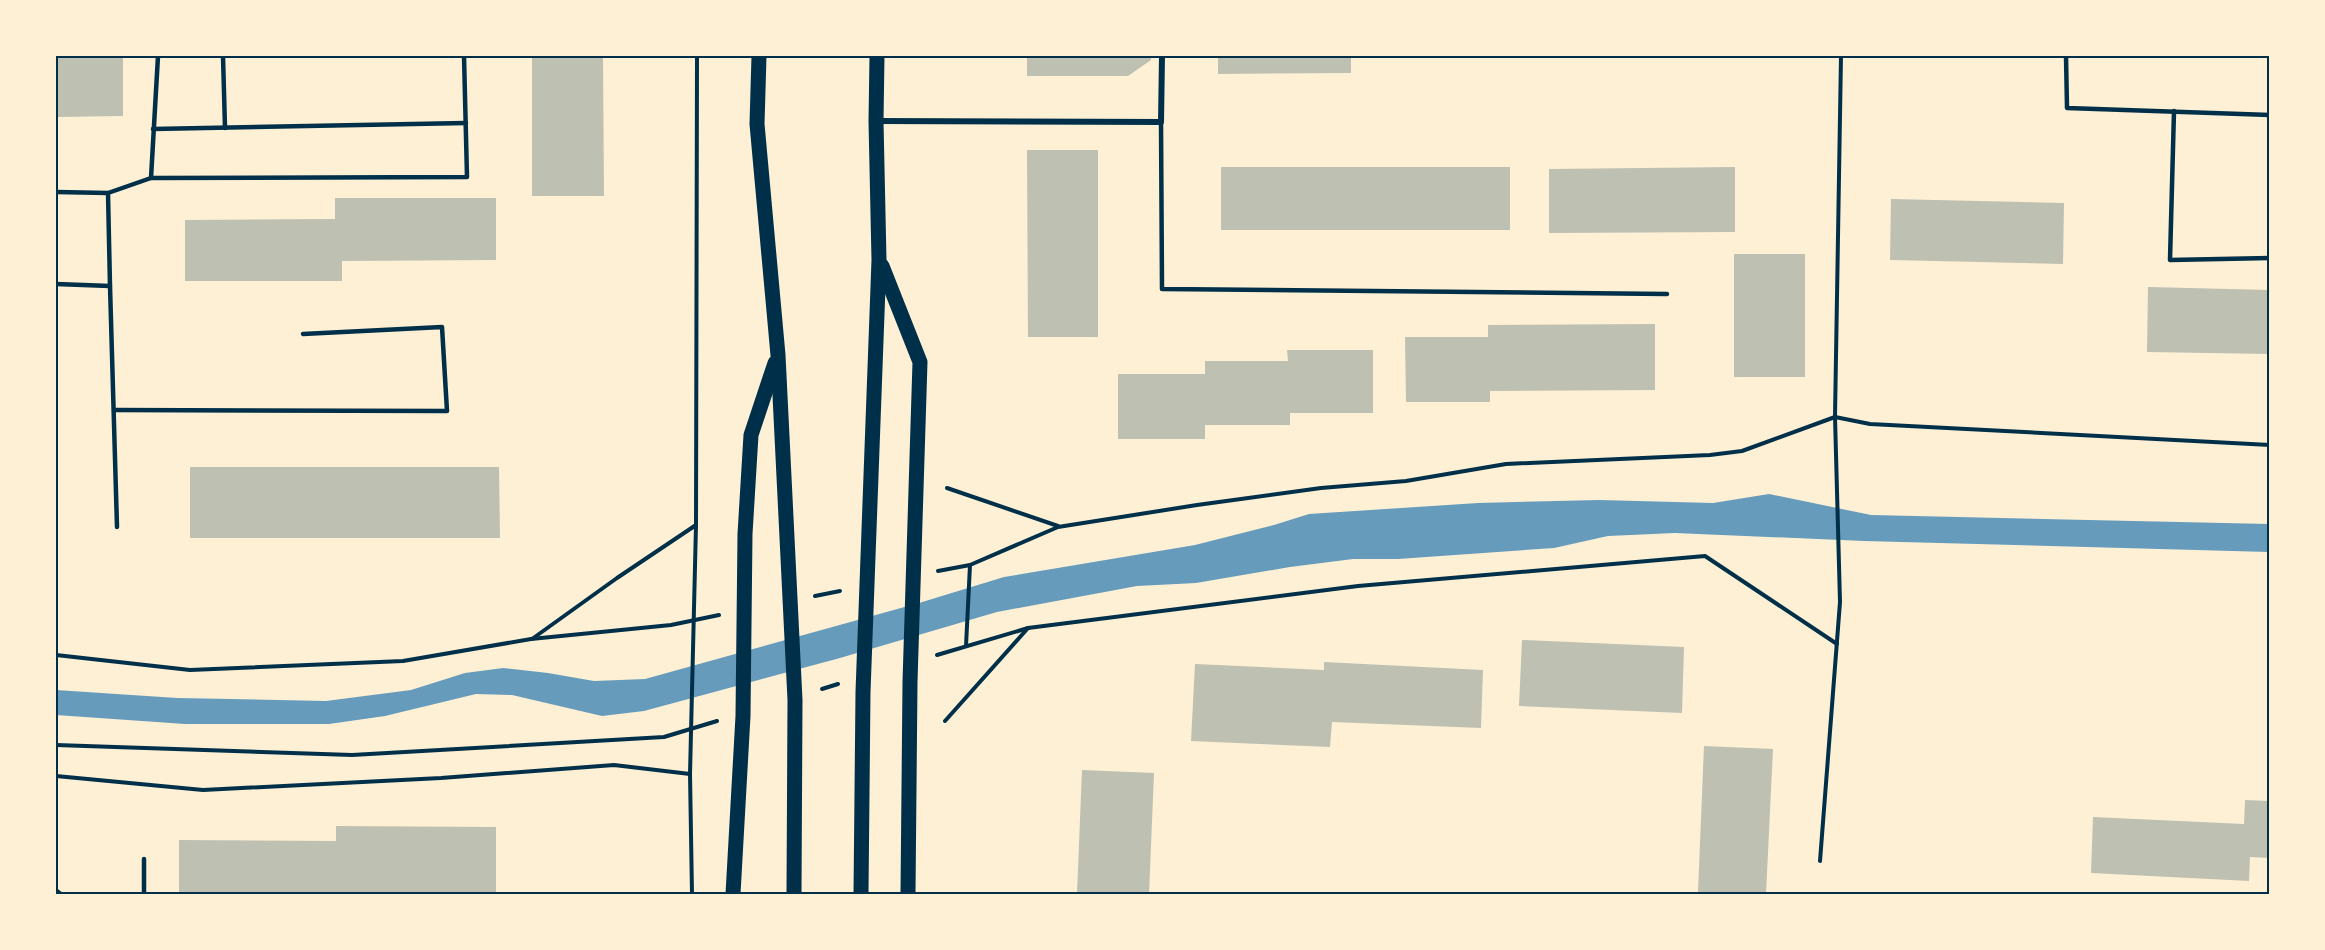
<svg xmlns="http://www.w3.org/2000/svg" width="2325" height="950" viewBox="0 0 2325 950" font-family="Arial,sans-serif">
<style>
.water{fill:#669bbc}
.building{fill:#bec0b2}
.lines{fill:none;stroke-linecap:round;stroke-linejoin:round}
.path{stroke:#003049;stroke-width:4}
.service{stroke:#003049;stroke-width:4.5}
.minor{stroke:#003049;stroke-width:6}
.primary{stroke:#003049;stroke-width:15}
.neatline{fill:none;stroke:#003049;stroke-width:2}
</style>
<rect width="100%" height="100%" fill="#fdf0d5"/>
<!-- water -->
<polygon class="water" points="1769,494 1871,515 2269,524 2269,552 1864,541 1675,533 1608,536 1554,548 1398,559 1353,559 1290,567 1196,583 1137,586 997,612 840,658 644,711 602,716 512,695 476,694 385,716 329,724 185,724 56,715 56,690 177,698 326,701 411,690 465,673 503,668 548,673 594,681 645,679 919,603 1004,577 1195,545 1274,525 1309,514 1478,503 1599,500 1713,503"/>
<!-- building -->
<g class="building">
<polygon points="56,56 123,56 123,116 56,117"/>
<polygon points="532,56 603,56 604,196 532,196"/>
<polygon points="1027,56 1151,56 1151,60 1128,76 1027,76"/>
<polygon points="1218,56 1351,56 1351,73 1218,74"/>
<polygon points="1027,150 1098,150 1098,337 1028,337"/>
<rect x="1221" y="167" width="289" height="63"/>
<polygon points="1735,167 1735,232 1549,233 1549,169"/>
<polygon points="335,198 496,198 496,260 342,261 342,281 185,281 185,220 335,219"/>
<polygon points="1891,199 2064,203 2063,264 1890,260"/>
<rect x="1734" y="254" width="71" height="123"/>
<polygon points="2148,287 2270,290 2270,354 2147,352"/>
<polygon points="1655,324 1655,390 1490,391 1490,402 1406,402 1405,337 1488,337 1488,325"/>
<polygon points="1287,350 1373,350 1373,413 1290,413 1290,425 1205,425 1205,439 1118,439 1118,374 1205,374 1205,361 1288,361"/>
<polygon points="190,467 499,467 500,538 190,538"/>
<polygon points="1522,640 1684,647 1682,713 1519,706"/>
<polygon points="1324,662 1483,670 1481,728 1332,722 1330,747 1191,741 1195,664 1324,670"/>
<polygon points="1704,746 1773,749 1766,894 1698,892"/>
<polygon points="1082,770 1154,773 1149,894 1077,894"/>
<polygon points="2245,800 2270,801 2270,858 2250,857 2249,881 2091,873 2093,817 2244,824"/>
<polygon points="336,826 496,827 496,894 179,894 179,840 336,841"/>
</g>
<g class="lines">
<!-- path -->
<g class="path">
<polyline points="947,488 1058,526"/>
<polyline points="938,571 970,565 1058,527 1197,505 1321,488 1406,481 1506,464 1710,455 1742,451 1835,417 1870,424 2270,445"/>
<polyline points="815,596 840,591"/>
<polyline points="532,639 617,578 696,525"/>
<polyline points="966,646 970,565"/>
<polyline points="56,655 190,670 403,661 531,639 671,625 719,615"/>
<polyline points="937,655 1028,628"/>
<polyline points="822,689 838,684"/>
<polyline points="945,721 1028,628 1358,586 1705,556 1837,644"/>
<polyline points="56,745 352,755 664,737 717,721"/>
<polyline points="56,776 203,790 441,778 614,765 690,774"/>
<polyline points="1820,861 1840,602 1835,417 1841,56"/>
<polyline points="56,890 61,894"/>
<polyline points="692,894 690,774 696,525 697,56"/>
</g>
<!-- service -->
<g class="service">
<polyline points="223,56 225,128"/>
<polyline points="2066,56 2067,108 2270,115"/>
<polyline points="2174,111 2170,260 2270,258"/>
<polyline points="2269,115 2270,133"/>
<polyline points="1161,122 1162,289 1667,294"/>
<polyline points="153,129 466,123"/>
<polyline points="151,178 158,56"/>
<polyline points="56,192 108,193"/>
<polyline points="56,284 110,286 108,193 151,178 467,177 464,56"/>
<polyline points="110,286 117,527"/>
<polyline points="114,410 447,411 442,327 303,334"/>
<polyline points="144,894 144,859"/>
</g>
<!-- minor -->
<polyline class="minor" points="876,121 1161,122 1162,56"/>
<!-- primary -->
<g class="primary">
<polyline points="759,56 757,124 778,355 795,700 794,894"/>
<polyline points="882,266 920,362 910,682 908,894"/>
<polyline points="733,894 743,716 745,534 751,435 775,363"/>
<polyline points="861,894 863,692 879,260 876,121 877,56"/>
</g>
</g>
<!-- border -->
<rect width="2325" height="950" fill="none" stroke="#fdf0d5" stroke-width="114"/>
<rect x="57" y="57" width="2211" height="836" class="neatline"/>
</svg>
